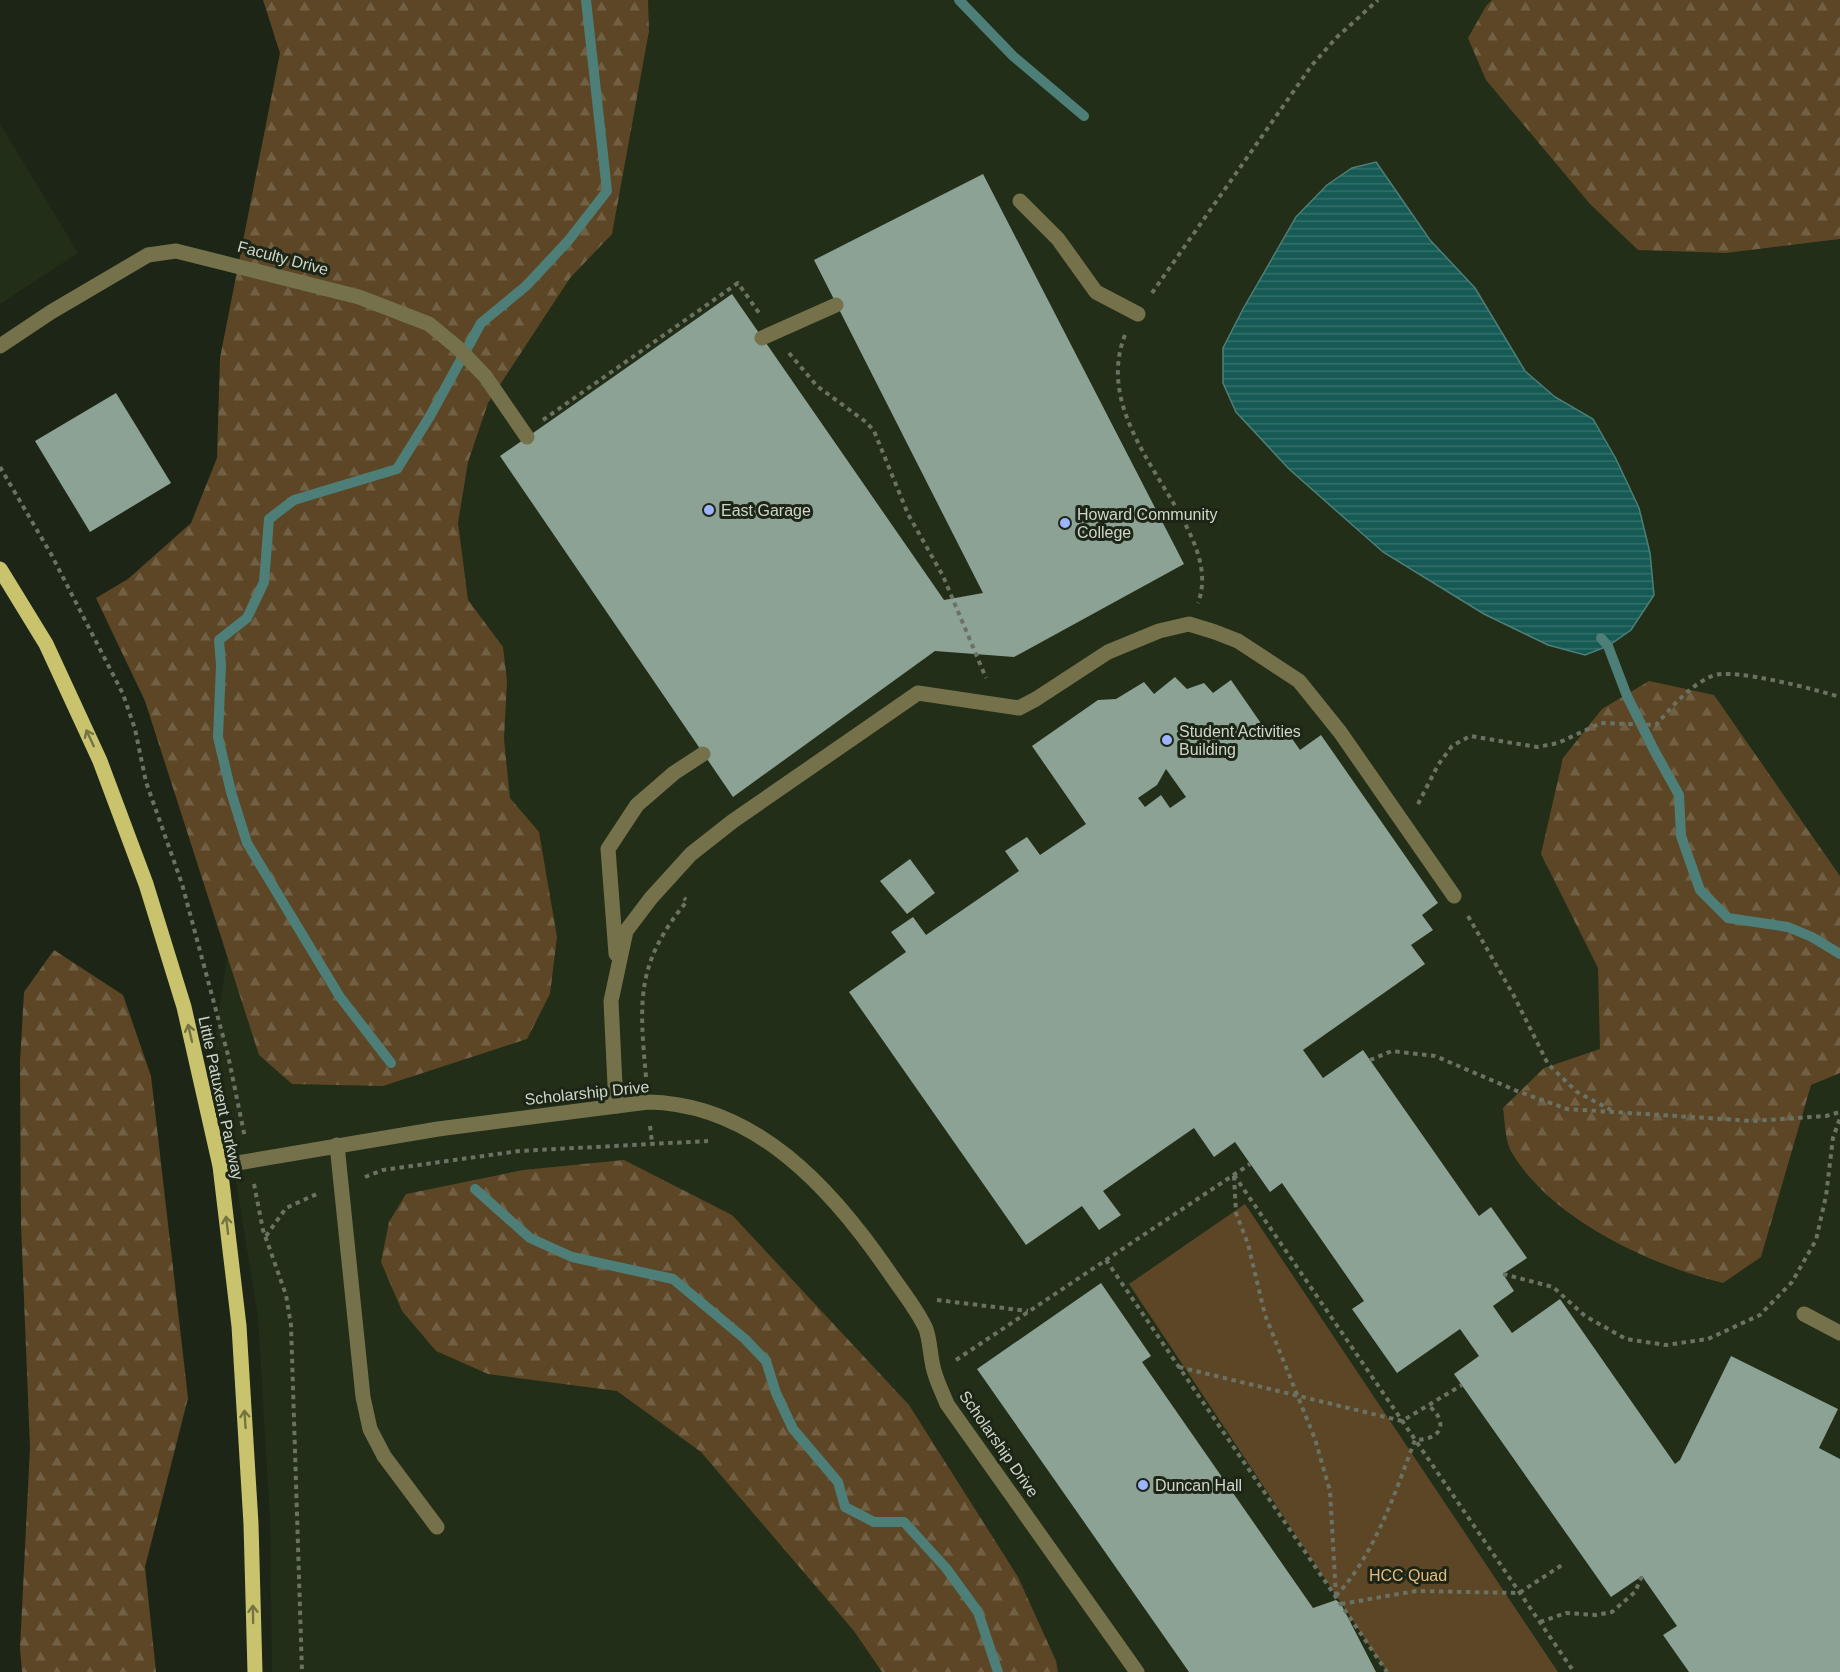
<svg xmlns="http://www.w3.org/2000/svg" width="1840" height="1672" viewBox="0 0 1840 1672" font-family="Helvetica,sans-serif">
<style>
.built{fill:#222e17}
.green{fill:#5c4626}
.forest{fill:url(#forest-firs)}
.water{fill:url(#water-rules);stroke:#4d7f78;stroke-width:1.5}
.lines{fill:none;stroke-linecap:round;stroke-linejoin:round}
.stream{stroke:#4d7f78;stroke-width:10}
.building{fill:#8ca295;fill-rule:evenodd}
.path{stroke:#6a7264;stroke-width:4;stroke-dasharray:4.5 4.5;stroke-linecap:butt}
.minor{stroke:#75724b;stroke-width:15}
.major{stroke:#cac36e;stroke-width:15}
.oneway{stroke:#747442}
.poi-dot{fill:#9cb4fd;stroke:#1d2616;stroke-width:2}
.labels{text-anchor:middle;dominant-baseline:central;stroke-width:6;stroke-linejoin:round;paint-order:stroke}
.street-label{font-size:16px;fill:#cfd6cb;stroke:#1d2616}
.poi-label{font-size:16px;fill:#cfd6cb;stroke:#1d2616;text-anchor:start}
.park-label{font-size:16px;fill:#e7bc7b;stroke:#1d2616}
</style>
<defs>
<pattern id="forest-firs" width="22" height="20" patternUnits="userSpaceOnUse" patternTransform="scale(1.5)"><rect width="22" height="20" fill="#5c4626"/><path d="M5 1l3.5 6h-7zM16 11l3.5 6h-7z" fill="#726044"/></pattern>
<pattern id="water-rules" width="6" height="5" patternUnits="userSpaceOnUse" patternTransform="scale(1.5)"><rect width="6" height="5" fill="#155a54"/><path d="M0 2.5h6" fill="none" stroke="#36716b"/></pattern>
</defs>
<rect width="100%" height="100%" fill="#1d2616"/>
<!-- built -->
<g class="built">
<polygon points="367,0 1840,0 1840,1672 272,1672 270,1520 258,1317 214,1046"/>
<polygon points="0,124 78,253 0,304"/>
</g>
<!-- green -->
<polygon class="green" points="1245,1204 1558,1672 1387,1672 1129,1284"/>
<!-- forest -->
<g class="forest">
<polygon points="263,0 648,0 649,31 612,234 570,278 488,403 468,462 458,523 468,600 503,647 507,681 504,739 510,798 539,832 557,937 550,994 527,1039 383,1086 292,1084 259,1055 145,701 96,598 128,579 191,523 217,458 220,358 280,53"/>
<polygon points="1492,0 1840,0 1840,239 1726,253 1638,250 1590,204 1486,80 1468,38 1486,6"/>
<path d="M 1649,681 L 1714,695 L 1840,876 L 1840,1073 L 1811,1085 L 1761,1257 L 1723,1283 C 1650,1265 1552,1220 1512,1153 C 1505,1142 1505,1122 1503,1108 L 1544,1068 L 1600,1049 L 1598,968 L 1541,854 L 1563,758 L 1602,709 Z"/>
<polygon points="54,950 123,995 151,1076 188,1398 145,1567 156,1672 22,1672 20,1649 30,1447 21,1225 20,1062 24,992"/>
<polygon points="624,1160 732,1215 909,1405 1018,1577 1056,1661 1058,1672 882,1672 854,1631 701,1452 617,1391 488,1374 436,1351 402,1311 381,1262 389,1222 406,1194 523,1170"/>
</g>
<!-- water -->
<polygon class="water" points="1376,162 1430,240 1475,288 1525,371 1555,397 1593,419 1616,459 1639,508 1650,553 1654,595 1631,630 1608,646 1585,655 1548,645 1484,614 1383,552 1289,469 1236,412 1223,383 1223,348 1243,309 1296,217 1327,185 1352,168"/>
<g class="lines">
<!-- stream -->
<g class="stream">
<polyline points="959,0 1013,56 1084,116"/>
<polyline points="1601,638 1608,646 1627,696 1654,750 1679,795 1681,836 1700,890 1728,918 1788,927 1812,937 1840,954"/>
<polyline points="391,1063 340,997 247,843 231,792 218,737 221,665 219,640 247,618 264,582 269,519 294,500 397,469 430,416 481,323 526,286 568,241 607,191 586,0"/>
<polyline points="475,1189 530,1238 572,1257 673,1279 745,1339 766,1361 776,1393 793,1429 838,1482 845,1507 874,1522 904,1522 946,1568 978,1612 998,1672"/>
</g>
</g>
<!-- building -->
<g class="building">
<polygon points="983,174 1184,564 1014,657 935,651 733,797 500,456 732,294 944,600 983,593 814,260"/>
<polygon points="116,393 171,483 90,532 35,441"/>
<path d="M 1175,677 L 1187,689 L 1204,683 L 1213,693 L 1231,680 L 1267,732 L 1281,723 L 1300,750 L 1321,735 L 1438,903 L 1422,915 L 1433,930 L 1411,945 L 1425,964 L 1303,1050 L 1323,1078 L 1363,1050 L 1479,1216 L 1491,1207 L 1527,1258 L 1503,1274 L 1514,1291 L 1493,1306 L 1512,1333 L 1560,1299 L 1675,1464 L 1680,1460 L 1731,1356 L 1838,1409 L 1819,1448 L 1840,1459 L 1840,1672 L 1689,1672 L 1663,1635 L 1677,1626 L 1642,1576 L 1611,1597 L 1454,1374 L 1479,1356 L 1460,1329 L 1397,1373 L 1352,1309 L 1364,1301 L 1282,1183 L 1270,1192 L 1235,1142 L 1214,1157 L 1194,1128 L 1103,1191 L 1121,1215 L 1099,1230 L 1082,1206 L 1026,1245 L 849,992 L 906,952 L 891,932 L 913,917 L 926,935 L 1019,871 L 1005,851 L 1027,837 L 1040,855 L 1086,824 L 1032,746 L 1098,700 L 1116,699 L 1144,682 L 1154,694 ZM 1166,769 L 1186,797 L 1170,808 L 1161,795 L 1145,807 L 1138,798 L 1157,785 Z"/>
<polygon points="910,859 935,893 907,914 880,881"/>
<polygon points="1101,1283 1151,1356 1142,1362 1313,1608 1336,1600 1341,1604 1376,1672 1189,1672 977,1369"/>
</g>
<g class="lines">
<!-- path -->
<g class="path">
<polyline points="1152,293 1312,65 1337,37 1378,0"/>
<path d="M 1125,335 C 1085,436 1228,524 1198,603"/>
<polyline points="789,353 817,386 866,422 874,431 908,514 943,576 986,678"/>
<polyline points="543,420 738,283 759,313"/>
<polyline points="0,467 51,554 123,694 135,729 146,782 182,884 228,1055 245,1138"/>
<path d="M 1418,804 L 1438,765 L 1452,746 L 1470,736 L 1537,747 L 1558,743 L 1601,723 L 1656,725 C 1672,707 1689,686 1712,676 C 1732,667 1817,690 1840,697"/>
<polyline points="1468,916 1514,996 1548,1064 1577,1092 1611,1110"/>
<polyline points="1370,1060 1392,1051 1435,1056 1517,1091 1567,1109 1753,1121 1826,1116 1840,1112"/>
<path d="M 646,1077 C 639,1000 636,963 687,901 L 684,898"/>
<polyline points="650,1126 652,1142"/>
<polyline points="1234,1175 1574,1672"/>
<polyline points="1234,1176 1236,1213 1248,1244 1265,1315 1315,1439 1330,1491 1336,1596"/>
<polyline points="365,1177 383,1170 519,1151 708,1141"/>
<polyline points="254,1184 263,1230 286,1295 291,1325 302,1672"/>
<polyline points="266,1236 286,1208 319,1193"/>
<polyline points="1106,1260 1387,1672"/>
<polyline points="1503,1274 1553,1287 1585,1316 1626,1339 1666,1345 1708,1339 1760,1315 1792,1282 1816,1240 1826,1196 1833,1138 1840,1118"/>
<polyline points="937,1300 1028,1311"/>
<polyline points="956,1360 1250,1164"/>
<polyline points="1179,1367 1402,1421 1462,1385"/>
<path d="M 1336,1596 C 1375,1554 1395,1493 1415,1440 C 1441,1440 1450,1423 1428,1405"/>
<polyline points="1341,1604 1416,1591 1519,1593 1562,1565"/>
<polyline points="1540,1622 1566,1613 1596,1615 1612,1612 1635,1592 1642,1576"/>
</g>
<!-- minor -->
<g class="minor">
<polyline points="1020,201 1058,239 1096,292 1138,314"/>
<polyline points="762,338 836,305"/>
<polyline points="0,346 51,312 148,255 176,251 359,297 429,324 458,348 485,376 527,437"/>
<polyline points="616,954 608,849 637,805 674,773 703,754"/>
<polyline points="616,1106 611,1001 626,931 651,898 691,854 733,821 918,693 1019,708 1036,699 1108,652 1159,631 1189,624 1215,632 1238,641 1299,681 1340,732 1454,896"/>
<polyline points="337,1145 363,1397 370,1429 384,1456 437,1527"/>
<path d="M 220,1166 L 438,1129 L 648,1102 C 756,1104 832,1189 889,1272 C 901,1290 917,1309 926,1329 C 931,1344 930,1360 935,1374 C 938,1384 943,1394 947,1404 L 1137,1672"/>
<polyline points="1804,1314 1840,1333"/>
</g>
<!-- major -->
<polyline class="major" points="0,569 46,644 100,761 146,884 184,1007 220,1166 239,1326 251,1524 255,1672"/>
</g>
<!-- one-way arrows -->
<defs><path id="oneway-shaft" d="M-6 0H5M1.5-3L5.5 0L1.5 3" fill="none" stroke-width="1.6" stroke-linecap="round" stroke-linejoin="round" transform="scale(1.5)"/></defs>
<g class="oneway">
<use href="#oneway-shaft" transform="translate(90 738) rotate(-115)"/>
<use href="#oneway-shaft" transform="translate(190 1033) rotate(-103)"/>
<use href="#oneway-shaft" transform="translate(227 1225) rotate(-97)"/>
<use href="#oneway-shaft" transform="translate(245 1419) rotate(-94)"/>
<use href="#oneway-shaft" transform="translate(253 1614) rotate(-91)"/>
</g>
<!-- markers -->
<g class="poi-dot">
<circle cx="709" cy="510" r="6"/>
<circle cx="1065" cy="523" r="6"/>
<circle cx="1167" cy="740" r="6"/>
<circle cx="1143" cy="1485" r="6"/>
</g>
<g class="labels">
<!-- street labels -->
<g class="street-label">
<text transform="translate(283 258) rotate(15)">Faculty Drive</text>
<text transform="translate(587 1093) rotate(-6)">Scholarship Drive</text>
<text transform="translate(221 1098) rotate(78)">Little Patuxent Parkway</text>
<text transform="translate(999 1444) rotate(55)">Scholarship Drive</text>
</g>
<!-- poi labels -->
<g class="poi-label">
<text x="721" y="510">East Garage</text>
<text x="1077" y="514">Howard Community<tspan x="1077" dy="18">College</tspan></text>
<text x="1179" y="731">Student Activities<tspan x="1179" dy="18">Building</tspan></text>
<text x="1155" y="1485">Duncan Hall</text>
</g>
<!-- park labels -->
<g class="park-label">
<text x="1408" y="1575">HCC Quad</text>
</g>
</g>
</svg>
